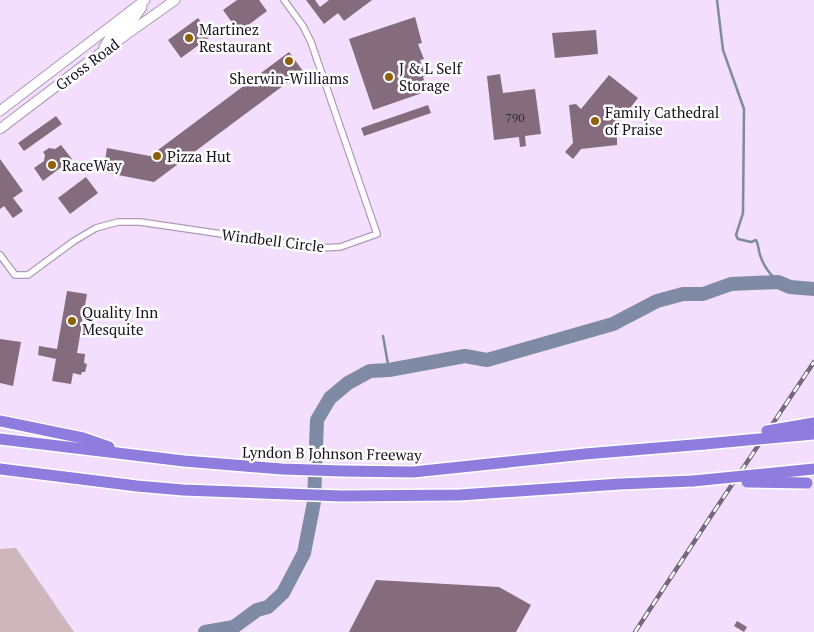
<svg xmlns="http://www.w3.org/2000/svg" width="814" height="632" viewBox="0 0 814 632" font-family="'PT Serif',serif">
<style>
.green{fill:#ceb7bc}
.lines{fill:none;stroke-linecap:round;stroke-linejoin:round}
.stream{stroke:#7f8ba4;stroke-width:2.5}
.river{stroke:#7f8ba4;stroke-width:14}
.building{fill:#856c7d}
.minor-casing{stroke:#ae9ab8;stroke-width:8}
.secondary-casing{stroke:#ae9ab8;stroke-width:11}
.motorway-casing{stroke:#fff;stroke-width:14}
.minor{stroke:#fff;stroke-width:5.5}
.secondary{stroke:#fff;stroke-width:9}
.motorway{stroke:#8e7cdf;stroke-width:11}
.rail-casing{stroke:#75687c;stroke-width:4.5}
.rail{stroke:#fff;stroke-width:2.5;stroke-dasharray:8;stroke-linecap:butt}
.motorway-bridge-casing{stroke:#fff;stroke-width:14;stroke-linecap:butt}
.motorway-bridge{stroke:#8e7cdf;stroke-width:11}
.poi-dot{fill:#8e6209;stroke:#fff;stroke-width:2}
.labels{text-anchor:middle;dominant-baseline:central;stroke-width:5;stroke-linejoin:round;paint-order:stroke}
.number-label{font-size:12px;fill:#342835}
.poi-label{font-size:15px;fill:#19121d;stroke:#fff;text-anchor:start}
.street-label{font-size:15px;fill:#19121d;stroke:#fff}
</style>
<rect width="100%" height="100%" fill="#f3defd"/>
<!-- green -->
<polygon class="green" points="16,548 74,632 0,632 0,549"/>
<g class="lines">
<!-- stream -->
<g class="stream">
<path d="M 717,0 L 723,50 L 744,109 L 743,213 L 736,235 L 738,239 L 751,242 L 756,240 C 759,245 758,249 760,255 C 764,267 770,274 778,282"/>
<polyline points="383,336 389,370"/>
</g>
<!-- river -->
<polyline class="river" points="205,632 234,627 257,610 268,607 283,593 304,553 314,502 317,420 330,398 348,383 370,371 389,370 465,356 487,360 613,324 657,301 683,294 703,294 731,284 778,282 790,287 814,289"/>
</g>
<!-- building -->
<g class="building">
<polygon points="237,0 259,0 267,11 239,32 223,10"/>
<polygon points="306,0 315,0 320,7 329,0 372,0 344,21 338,13 324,24"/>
<polygon points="415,17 422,43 418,44 424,59 420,60 426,76 423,77 428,91 373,110 349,39"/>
<polygon points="198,18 211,36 181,58 168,40"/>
<polygon points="596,30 598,54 555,58 552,33"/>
<polygon points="289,52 303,71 154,182 103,172 107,148 150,156"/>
<polygon points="500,74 503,93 535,89 541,134 525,136 526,146 520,147 519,137 494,140 487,76"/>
<polygon points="609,75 638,98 611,133 617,137 617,145 581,149 573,159 565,152 573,143 569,105 576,104 581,109"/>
<polygon points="428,105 431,113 364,136 361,128"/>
<polygon points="56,116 62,124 24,151 18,143"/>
<polygon points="61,145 72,159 43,181 34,168 44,161 45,155 43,152 49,148 55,149"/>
<polygon points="0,159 23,191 13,198 23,211 13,218 4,206 0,209"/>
<polygon points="86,177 98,193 70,214 58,198"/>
<polygon points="67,291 87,294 77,353 85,354 84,363 87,364 85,372 82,372 81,375 73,373 71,384 52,381 56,359 38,355 39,346 57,349"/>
<polygon points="0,339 21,342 13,386 0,383"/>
<polygon points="376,580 499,587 531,605 516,632 349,632"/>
<polygon points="737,621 747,627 744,632 734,626"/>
</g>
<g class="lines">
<defs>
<polyline id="minor" points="0,255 15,275 28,275 74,241 96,228 118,222 140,222 318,248 340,247 377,234 311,42 303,26 284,0"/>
<g id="secondary">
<polyline points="104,47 112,34 133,20 142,7 141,4"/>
<polyline points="0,111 145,0"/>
<polyline points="0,129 92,59 175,0"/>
</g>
<g id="motorway">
<polyline points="0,421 83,438 109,447"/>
<polyline points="0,439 184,461 282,469 342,471 413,472 585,454 705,444"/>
<polyline points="0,469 137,486 183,490 341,496 460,495 620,484 693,481"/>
</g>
</defs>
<!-- minor casing -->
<use href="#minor" class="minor-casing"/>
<!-- secondary casing -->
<use href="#secondary" class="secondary-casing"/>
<!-- motorway casing -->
<use href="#motorway" class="motorway-casing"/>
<!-- minor -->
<use href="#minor" class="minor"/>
<!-- secondary -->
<use href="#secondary" class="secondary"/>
<!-- motorway -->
<use href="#motorway" class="motorway"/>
<defs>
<polyline id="rail" points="635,632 713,513 814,362"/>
</defs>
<!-- rail casing -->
<use href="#rail" class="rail-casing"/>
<!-- rail -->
<use href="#rail" class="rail"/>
<defs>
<g id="motorway-bridge">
<polyline points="767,431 814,423"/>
<polyline points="705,444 814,434"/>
<polyline points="693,481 814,469"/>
<polyline points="747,482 807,483"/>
</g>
</defs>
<!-- motorway-bridge casing -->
<use href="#motorway-bridge" class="motorway-bridge-casing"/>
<!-- motorway-bridge -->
<use href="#motorway-bridge" class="motorway-bridge"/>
</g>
<!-- markers -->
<g class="poi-dot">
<circle cx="189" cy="38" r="5"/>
<circle cx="289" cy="61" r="5"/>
<circle cx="389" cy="77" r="5"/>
<circle cx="595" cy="121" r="5"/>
<circle cx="157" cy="156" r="5"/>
<circle cx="52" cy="165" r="5"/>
<circle cx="72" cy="321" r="5"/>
</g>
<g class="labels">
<!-- number labels -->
<g class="number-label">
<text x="515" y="117">790</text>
</g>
<!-- poi labels -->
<g class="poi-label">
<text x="199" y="29">Martinez<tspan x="199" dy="17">Restaurant</tspan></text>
<text x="399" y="68">J &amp; L Self<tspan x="399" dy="17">Storage</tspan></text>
<text x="289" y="78" text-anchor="middle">Sherwin-Williams</text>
<text x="605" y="112">Family Cathedral<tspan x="605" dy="17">of Praise</tspan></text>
<text x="167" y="156">Pizza Hut</text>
<text x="62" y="165">RaceWay</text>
<text x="82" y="312">Quality Inn<tspan x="82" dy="17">Mesquite</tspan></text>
</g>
<!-- street labels -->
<g class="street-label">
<text transform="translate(87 64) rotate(-37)">Gross Road</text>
<text transform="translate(273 240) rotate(7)">Windbell Circle</text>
<text transform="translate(332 453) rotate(1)">Lyndon B Johnson Freeway</text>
</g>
</g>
</svg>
